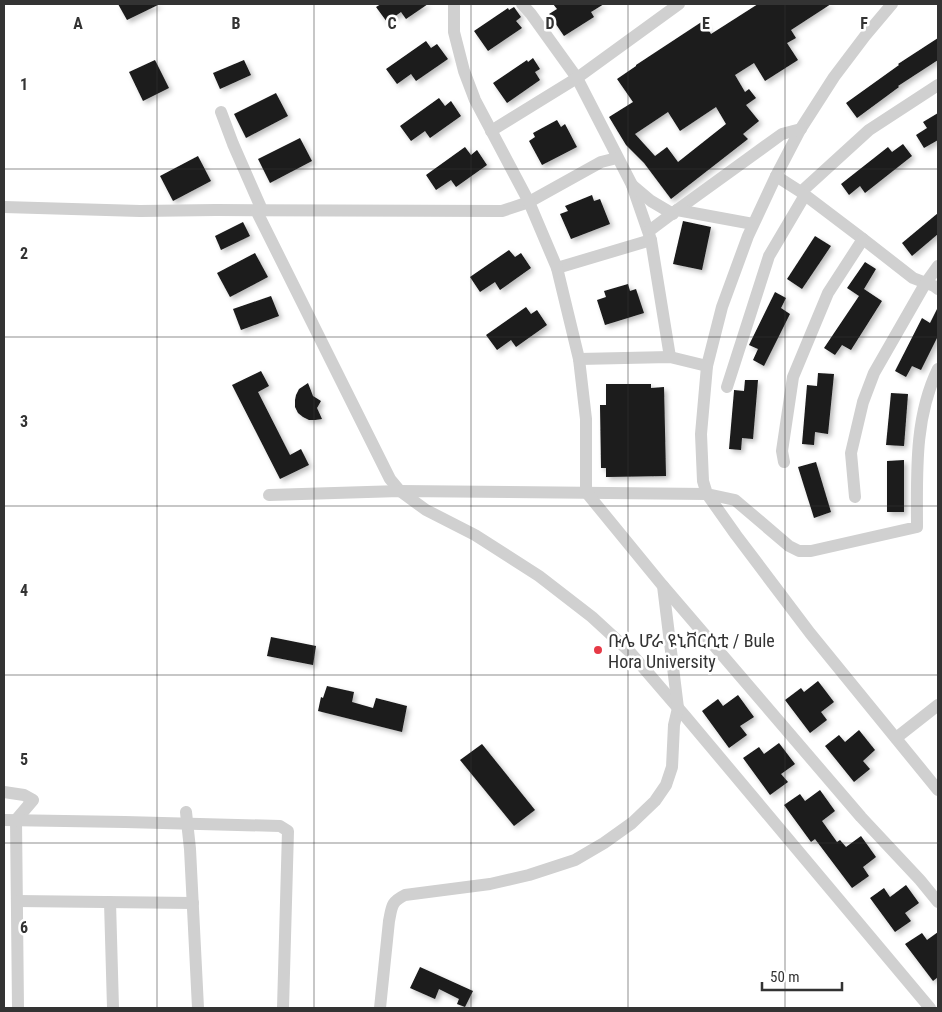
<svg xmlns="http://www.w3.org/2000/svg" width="942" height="1012" viewBox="0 0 942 1012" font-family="'Roboto Condensed','Noto Sans Ethiopic',sans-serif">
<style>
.building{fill:#1a1a1a;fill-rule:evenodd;filter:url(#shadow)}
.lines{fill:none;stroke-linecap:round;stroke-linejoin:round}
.minor{stroke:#d0d0d0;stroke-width:12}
.grid{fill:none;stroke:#333;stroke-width:1;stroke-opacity:0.55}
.poi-dot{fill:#e63946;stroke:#fff;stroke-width:2}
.labels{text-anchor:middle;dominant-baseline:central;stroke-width:5;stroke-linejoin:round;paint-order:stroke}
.poi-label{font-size:18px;fill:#333;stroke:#fff;text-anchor:start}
.grid-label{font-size:16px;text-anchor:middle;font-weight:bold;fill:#333;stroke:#fff;stroke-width:5;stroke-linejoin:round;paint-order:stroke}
</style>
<defs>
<filter id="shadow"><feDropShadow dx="3" dy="3" stdDeviation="2.5" flood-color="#0004"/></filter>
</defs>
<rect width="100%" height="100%" fill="#fff"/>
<!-- building -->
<g class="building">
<polygon points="118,4 160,4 127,20"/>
<polygon points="381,4 428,4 406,19 401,12 387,22 376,7"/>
<polygon points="553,4 604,4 591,12 594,17 564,36 549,14 557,9"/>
<path d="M 758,4 L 831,4 L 791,30 L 796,38 L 787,43 L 798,60 L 765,81 L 754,63 L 735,75 L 745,92 L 749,89 L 756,98 L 746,105 L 759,121 L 743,134 L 748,139 L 671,199 L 644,163 L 626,145 L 609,117 L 633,102 L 617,79 L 636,66 L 636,65 L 703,21 L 711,34 ZM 716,107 L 726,124 L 678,162 L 667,147 L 655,156 L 635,134 L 668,112 L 680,131 Z"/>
<polygon points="514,7 521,17 516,21 522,28 488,51 474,31 508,8 509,10"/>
<polygon points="938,38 938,60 898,86 899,87 857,118 846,103 899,65 898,64"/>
<polygon points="426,41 431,48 437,44 448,59 416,81 411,74 397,84 386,69"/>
<polygon points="533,58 540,69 535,72 540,80 507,103 493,83 527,60 528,62"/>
<polygon points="155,60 169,88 143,101 129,72"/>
<polygon points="244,60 251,75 220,89 213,73"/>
<polygon points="276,93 288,116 246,138 234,114"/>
<polygon points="439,98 445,106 451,101 461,116 430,138 425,131 411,141 400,126"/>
<polygon points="938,113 938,140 924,148 916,135 927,128 923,122"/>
<polygon points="557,120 561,127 565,124 577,147 542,165 529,141 535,137 533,133"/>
<polygon points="300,138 312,161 270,183 258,159"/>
<polygon points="903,144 912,156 865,193 860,186 849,195 841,184 888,147 892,152"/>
<polygon points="465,147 471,155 477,150 487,165 456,187 451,180 436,190 426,175"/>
<polygon points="198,156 211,181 173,201 160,176"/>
<polygon points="592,195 594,201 600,199 610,224 571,239 560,214 568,211 565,206"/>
<polygon points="938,213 938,234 912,256 902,243"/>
<polygon points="683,221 711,227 702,270 673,264"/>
<polygon points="243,222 250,236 221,250 215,236"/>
<polygon points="815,236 831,246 802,289 787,279"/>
<polygon points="509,250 515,257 521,253 531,268 500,290 495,282 480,292 470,277"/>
<polygon points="255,253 268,277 230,297 217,273"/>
<polygon points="865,262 876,269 864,289 882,301 851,350 842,345 835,355 824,348 859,296 847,288"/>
<polygon points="628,284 630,291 636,289 644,313 605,325 597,300 606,297 604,291"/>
<polygon points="775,292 786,298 781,308 790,314 764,366 753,360 758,349 749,345"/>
<polygon points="271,296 279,316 241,330 233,309"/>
<polygon points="526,307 531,314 537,310 547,325 516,347 511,340 497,350 486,335"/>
<polygon points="938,307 938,336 921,370 912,366 906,377 895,371 922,318 930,323"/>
<polygon points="261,371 269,386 258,392 290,455 301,449 309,465 280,479 232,385"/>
<polygon points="818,373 834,374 828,434 815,432 814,445 802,444 807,385 817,386"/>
<polygon points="745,380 758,380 753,439 742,438 741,450 729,449 734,391 734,390 744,391"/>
<polygon points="308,383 313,396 321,401 317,408 322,419 315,420 309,420 303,417 298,413 295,407 295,400 296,395 299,389"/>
<polygon points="606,384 651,384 651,388 664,387 666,476 606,477 606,468 601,468 600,405 606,405"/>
<polygon points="891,393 908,394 904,446 886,445"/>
<polygon points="904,460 904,512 887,512 887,461"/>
<polygon points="816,462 831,512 814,518 798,467"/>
<polygon points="271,637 316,646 313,665 267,656"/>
<polygon points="818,681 834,702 821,712 827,720 810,733 785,700 801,688 804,692"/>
<polygon points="327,686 354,692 352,702 373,708 376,698 407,706 402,732 318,711 321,697 323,698"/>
<polygon points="738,695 754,717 740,726 747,735 729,748 702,711 718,699 723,706"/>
<polygon points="859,730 875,750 863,761 870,769 854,782 825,746 839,735 845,742"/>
<polygon points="779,743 795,764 781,774 788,782 770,795 743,758 759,747 764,754"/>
<polygon points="482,744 535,810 514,826 460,760"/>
<polygon points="820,790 835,811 822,821 837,842 840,840 846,847 861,836 876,857 863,867 869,876 852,888 815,839 811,842 784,805 800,794 805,801"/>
<polygon points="906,885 919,903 905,913 911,921 895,932 870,898 884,888 890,897"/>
<polygon points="938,932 938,977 933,981 905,944 922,933 927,940"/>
<polygon points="420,967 473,991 465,1007 457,1004 459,999 439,989 435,999 410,988"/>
</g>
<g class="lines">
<!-- minor -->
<g class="minor">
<polyline points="522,4 531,14 577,78 632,185 651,240 670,357"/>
<path d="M 892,4 L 865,36 L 834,77 L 800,130 L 776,176 L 748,236 L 722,307 L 707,366 L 701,434 L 703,481 L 707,494 L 735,500 L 789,546 L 799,551 L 811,551 L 917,527 C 917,474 914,418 938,369"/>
<polyline points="221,112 233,144 262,210"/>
<polyline points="491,131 577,78 679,4"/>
<polyline points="776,176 801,192 863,239 913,278 934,286 938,289"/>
<polyline points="632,185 651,201 673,214"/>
<polyline points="801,192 869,130 938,85"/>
<polyline points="4,207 140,211 216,210 502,211 529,202 601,162 617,158"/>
<polyline points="256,210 390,479 400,491 426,510 475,535 539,576 592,617 629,651 685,716 930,1008"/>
<polyline points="677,210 782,134 801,129"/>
<polyline points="649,231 677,210 753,224"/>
<polyline points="557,268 651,240"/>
<polyline points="579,359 670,357 707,366"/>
<polyline points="727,387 769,256 805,195"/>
<polyline points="784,462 782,451 793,377 828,293 863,239"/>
<polyline points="269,495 400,491 707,494 736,535 810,633 938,790"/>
<polyline points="855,497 851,453 863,402 874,373 925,284 938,266"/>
<polyline points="663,586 861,817 920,880 938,902"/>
<polyline points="896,738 938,705"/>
<polyline points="4,792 24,795 33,800 16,820 18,1008"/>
<polyline points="186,812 190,849 198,1008"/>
<polyline points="4,820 125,822 280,826 288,831 283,1008"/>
<polyline points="17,901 193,903"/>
<polyline points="110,902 113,1008"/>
<path d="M 380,1008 L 389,921 C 392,906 391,902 405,895 L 490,884 L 529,875 L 575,860 L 604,843 L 632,823 L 655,801 L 666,785 L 672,767 L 674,725 L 678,708 L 663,586 L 586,492 L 586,419 L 579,359 L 557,268 L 529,202 L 475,100 L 464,71 L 454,32 L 454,4"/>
</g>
</g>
<!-- grid -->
<path class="grid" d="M 157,4 L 157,1008M 314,4 L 314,1008M 471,4 L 471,1008M 628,4 L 628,1008M 785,4 L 785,1008M 4,169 L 938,169M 4,337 L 938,337M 4,506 L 938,506M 4,675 L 938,675M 4,843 L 938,843"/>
<!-- markers -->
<circle class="poi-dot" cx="598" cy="650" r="5"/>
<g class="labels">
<!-- poi labels -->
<g class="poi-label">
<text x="608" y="640">ቡሌ ሆራ ዩኒቨርሲቲ / Bule<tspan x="608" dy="21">Hora University</tspan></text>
</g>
</g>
<g class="grid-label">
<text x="78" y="29">A</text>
<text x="236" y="29">B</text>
<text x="392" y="29">C</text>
<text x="550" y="29">D</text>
<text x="706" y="29">E</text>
<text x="864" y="29">F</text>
<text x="24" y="90">1</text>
<text x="24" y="259">2</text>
<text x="24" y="427">3</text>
<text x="24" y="596">4</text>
<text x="24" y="765">5</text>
<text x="24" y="933">6</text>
</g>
<!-- border -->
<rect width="942" height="1012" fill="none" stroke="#333333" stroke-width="10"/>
<!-- scale -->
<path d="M762 982v8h80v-8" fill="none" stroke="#333333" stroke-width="2.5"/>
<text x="770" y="982" font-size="15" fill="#333333" stroke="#ffffff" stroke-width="4" paint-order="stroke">50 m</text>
</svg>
